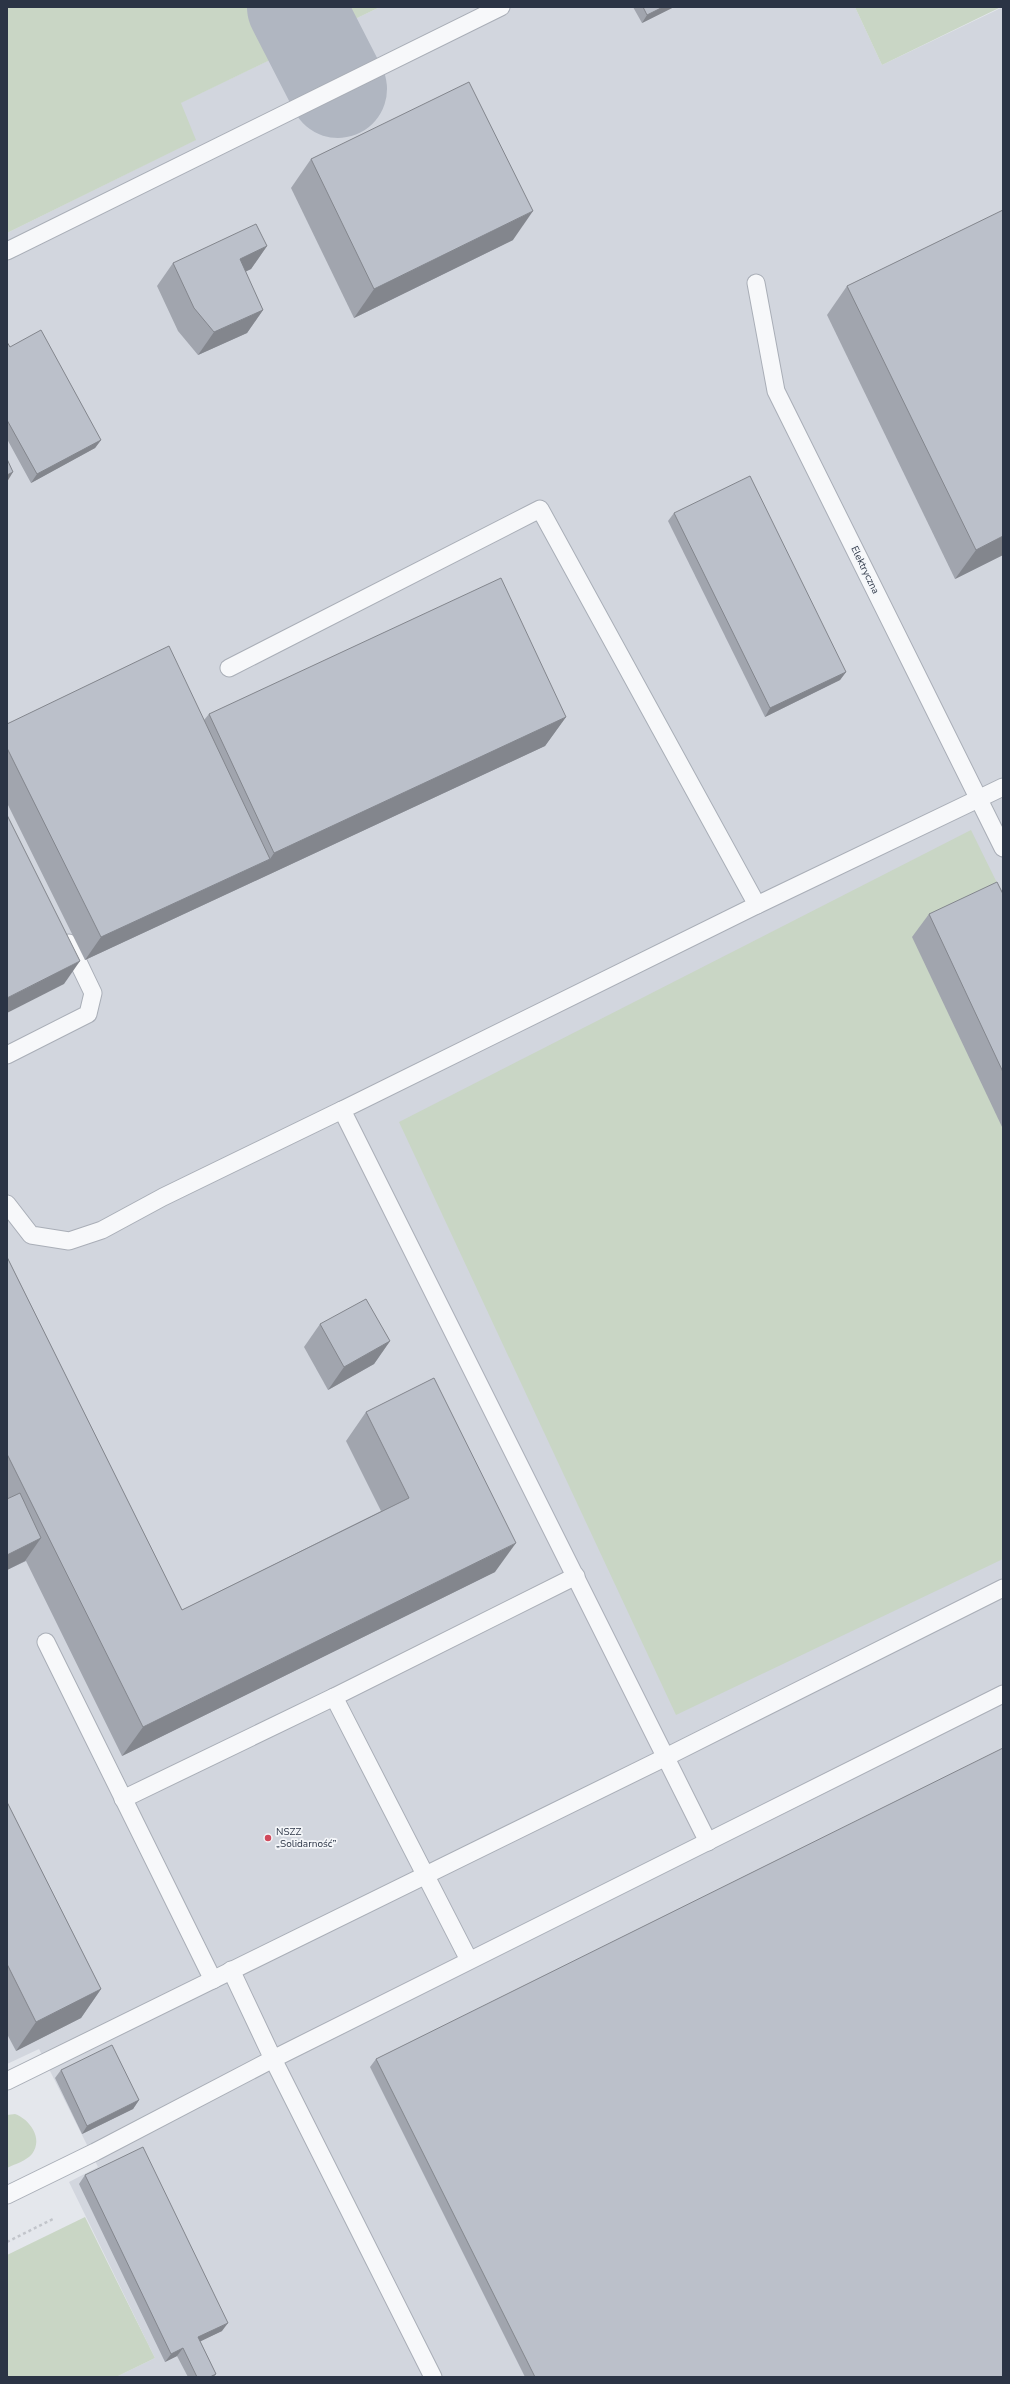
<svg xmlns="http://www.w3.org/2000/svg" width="1010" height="2384" viewBox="0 0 1010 2384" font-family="'Nunito Sans',sans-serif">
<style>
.built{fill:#d2d6de}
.green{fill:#c9d6c5}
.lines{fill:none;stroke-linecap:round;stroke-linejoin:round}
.taxiway{stroke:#b0b6c1;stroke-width:98}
.lane-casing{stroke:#a9aeb7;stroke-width:19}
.path{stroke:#c2c5cb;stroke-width:2.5;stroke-dasharray:3 3;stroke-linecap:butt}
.lane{stroke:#f7f8fa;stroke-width:17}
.wall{fill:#a1a5ae}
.shaded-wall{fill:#83868d}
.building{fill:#bbc0ca;stroke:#83868d}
.poi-dot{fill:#d1495b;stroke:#f4f6f9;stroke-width:1.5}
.labels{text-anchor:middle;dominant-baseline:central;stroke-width:3.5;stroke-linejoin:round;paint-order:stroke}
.street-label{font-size:10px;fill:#2b3445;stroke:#f4f6f9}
.poi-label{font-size:10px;fill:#2b3445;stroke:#f4f6f9;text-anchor:start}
</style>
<rect width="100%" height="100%" fill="#e4e7ec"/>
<!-- built -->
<polygon class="built" points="380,7 855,7 882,65 1003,7 1003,2377 116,2377 155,2358 69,2182 98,2167 39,2049 7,2064 7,233 195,140 180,103"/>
<!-- green -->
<g class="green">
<polygon points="7,7 380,7 181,103 196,140 7,233"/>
<polygon points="855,7 1001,7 882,65"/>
<polygon points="971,830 1003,895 1003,1559 676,1715 399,1122"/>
<path d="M 15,2114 C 29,2119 44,2138 32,2154 C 26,2161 15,2164 7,2168 L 7,2115 Z"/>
<polygon points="85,2217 155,2358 116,2377 7,2377 7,2255"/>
</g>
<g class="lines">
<!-- taxiway -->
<polyline class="taxiway" points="296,7 338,89"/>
<defs>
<g id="lane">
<polyline points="7,251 501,7"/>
<polyline points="756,283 776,391 1003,848"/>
<polyline points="229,668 540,509 757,905"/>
<polyline points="7,1055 88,1014 93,993 69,943"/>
<polyline points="7,1204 31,1235 69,1241 102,1230 163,1197 342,1110"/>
<polyline points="46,1642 213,1980"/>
<polyline points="334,1697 576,1576"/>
<polyline points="123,1799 334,1697 469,1960"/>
<polyline points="708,1842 342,1110 757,905 1003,787"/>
<polyline points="7,2081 666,1757 1003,1588"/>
<polyline points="7,2195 95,2152 273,2059 231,1970"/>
<polyline points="433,2377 273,2059 1003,1694"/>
</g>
</defs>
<!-- lane casing -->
<use href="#lane" class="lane-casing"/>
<!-- path -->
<polyline class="path" points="7,2242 53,2219"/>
<!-- lane -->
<use href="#lane" class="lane"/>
</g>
<!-- wall -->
<g class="wall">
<polygon points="633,7 674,7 642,23"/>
<polygon points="311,159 513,240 354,318 291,188"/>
<polygon points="267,246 251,269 245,272 263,310 247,333 198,355 178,331 157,286 173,263"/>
<polygon points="847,286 1003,555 955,579 827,315"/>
<polygon points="7,342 10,347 101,440 95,448 31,483 7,439"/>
<polygon points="674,513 846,672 840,680 765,717 668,521"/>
<polygon points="209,714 566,717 545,746 85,960 7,803 7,724 204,720"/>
<polygon points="1003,894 1003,1129 912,937 929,914"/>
<polygon points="7,1257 182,1610 381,1511 346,1441 366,1412 495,1572 122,1756 26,1561 7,1570"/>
<polygon points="320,1324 390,1341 374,1364 328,1390 304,1347"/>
<polygon points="7,1802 101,1989 81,2018 16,2051 7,2034"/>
<polygon points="376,2059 1003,2377 525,2377 370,2067"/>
<polygon points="61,2070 139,2100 133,2109 82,2134 55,2078"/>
<polygon points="85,2175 222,2331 200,2341 216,2374 214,2377 188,2377 177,2356 165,2362 79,2184"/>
</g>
<!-- shaded-wall -->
<g class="shaded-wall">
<polygon points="663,7 674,7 642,23 647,15"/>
<polygon points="533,211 513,240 354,318 374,289"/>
<polygon points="267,246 251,269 223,282 240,259"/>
<polygon points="263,310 247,333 198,355 214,332"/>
<polygon points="101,440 95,448 31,483 37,474"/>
<polygon points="13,472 7,482 7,475"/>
<polygon points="1003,536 1003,555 955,579 976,550"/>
<polygon points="846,672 840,680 765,717 770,708"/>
<polygon points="566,717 545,746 85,960 101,937 270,859 274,853"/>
<polygon points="80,961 64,984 7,1013 7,998"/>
<polygon points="390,1341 374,1364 328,1390 344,1367"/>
<polygon points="41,1538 25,1561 7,1570 7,1555"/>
<polygon points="516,1543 495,1572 122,1756 143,1727"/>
<polygon points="101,1989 81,2018 16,2051 36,2022"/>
<polygon points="139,2100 133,2109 82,2134 87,2126"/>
<polygon points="228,2323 222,2331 193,2345 198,2337"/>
<polygon points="183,2348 177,2356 165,2362 171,2354"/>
</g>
<!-- building -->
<g class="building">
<polygon points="643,7 663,7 647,15"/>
<polygon points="469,82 533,211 374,289 311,159"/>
<polygon points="1003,210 1003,536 976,550 847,286"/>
<polygon points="256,224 267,246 240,259 263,310 214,332 194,308 173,263"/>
<polygon points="41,330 101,440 37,474 7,420 7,342 10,347"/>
<polygon points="7,459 13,472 7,475"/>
<polygon points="750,476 846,672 770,708 674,513"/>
<polygon points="501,578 566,717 274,853 209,714"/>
<polygon points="169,646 270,859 101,937 7,748 7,724"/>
<polygon points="7,815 80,961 7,998"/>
<polygon points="997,882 1003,894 1003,1072 929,914"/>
<polygon points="7,1257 182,1610 409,1498 366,1412 434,1378 516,1543 143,1727 7,1454"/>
<polygon points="366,1299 390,1341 344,1367 320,1324"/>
<polygon points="20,1493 41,1538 7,1555 7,1499"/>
<polygon points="1003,1748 1003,2377 535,2377 376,2059"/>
<polygon points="7,1802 101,1989 36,2022 7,1964"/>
<polygon points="112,2045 139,2100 87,2126 61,2070"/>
<polygon points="143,2147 228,2323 198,2337 216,2374 210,2377 197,2377 183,2348 171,2354 85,2175"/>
</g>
<!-- markers -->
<circle class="poi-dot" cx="268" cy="1838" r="4"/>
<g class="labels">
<!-- street labels -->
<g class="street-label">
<text transform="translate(865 570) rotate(64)">Elektryczna</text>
</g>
<!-- poi labels -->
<g class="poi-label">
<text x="276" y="1832">NSZZ<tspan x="276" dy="12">„Solidarność”</tspan></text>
</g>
</g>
<!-- border -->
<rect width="1010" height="2384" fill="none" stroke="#2b3445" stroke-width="16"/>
</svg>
